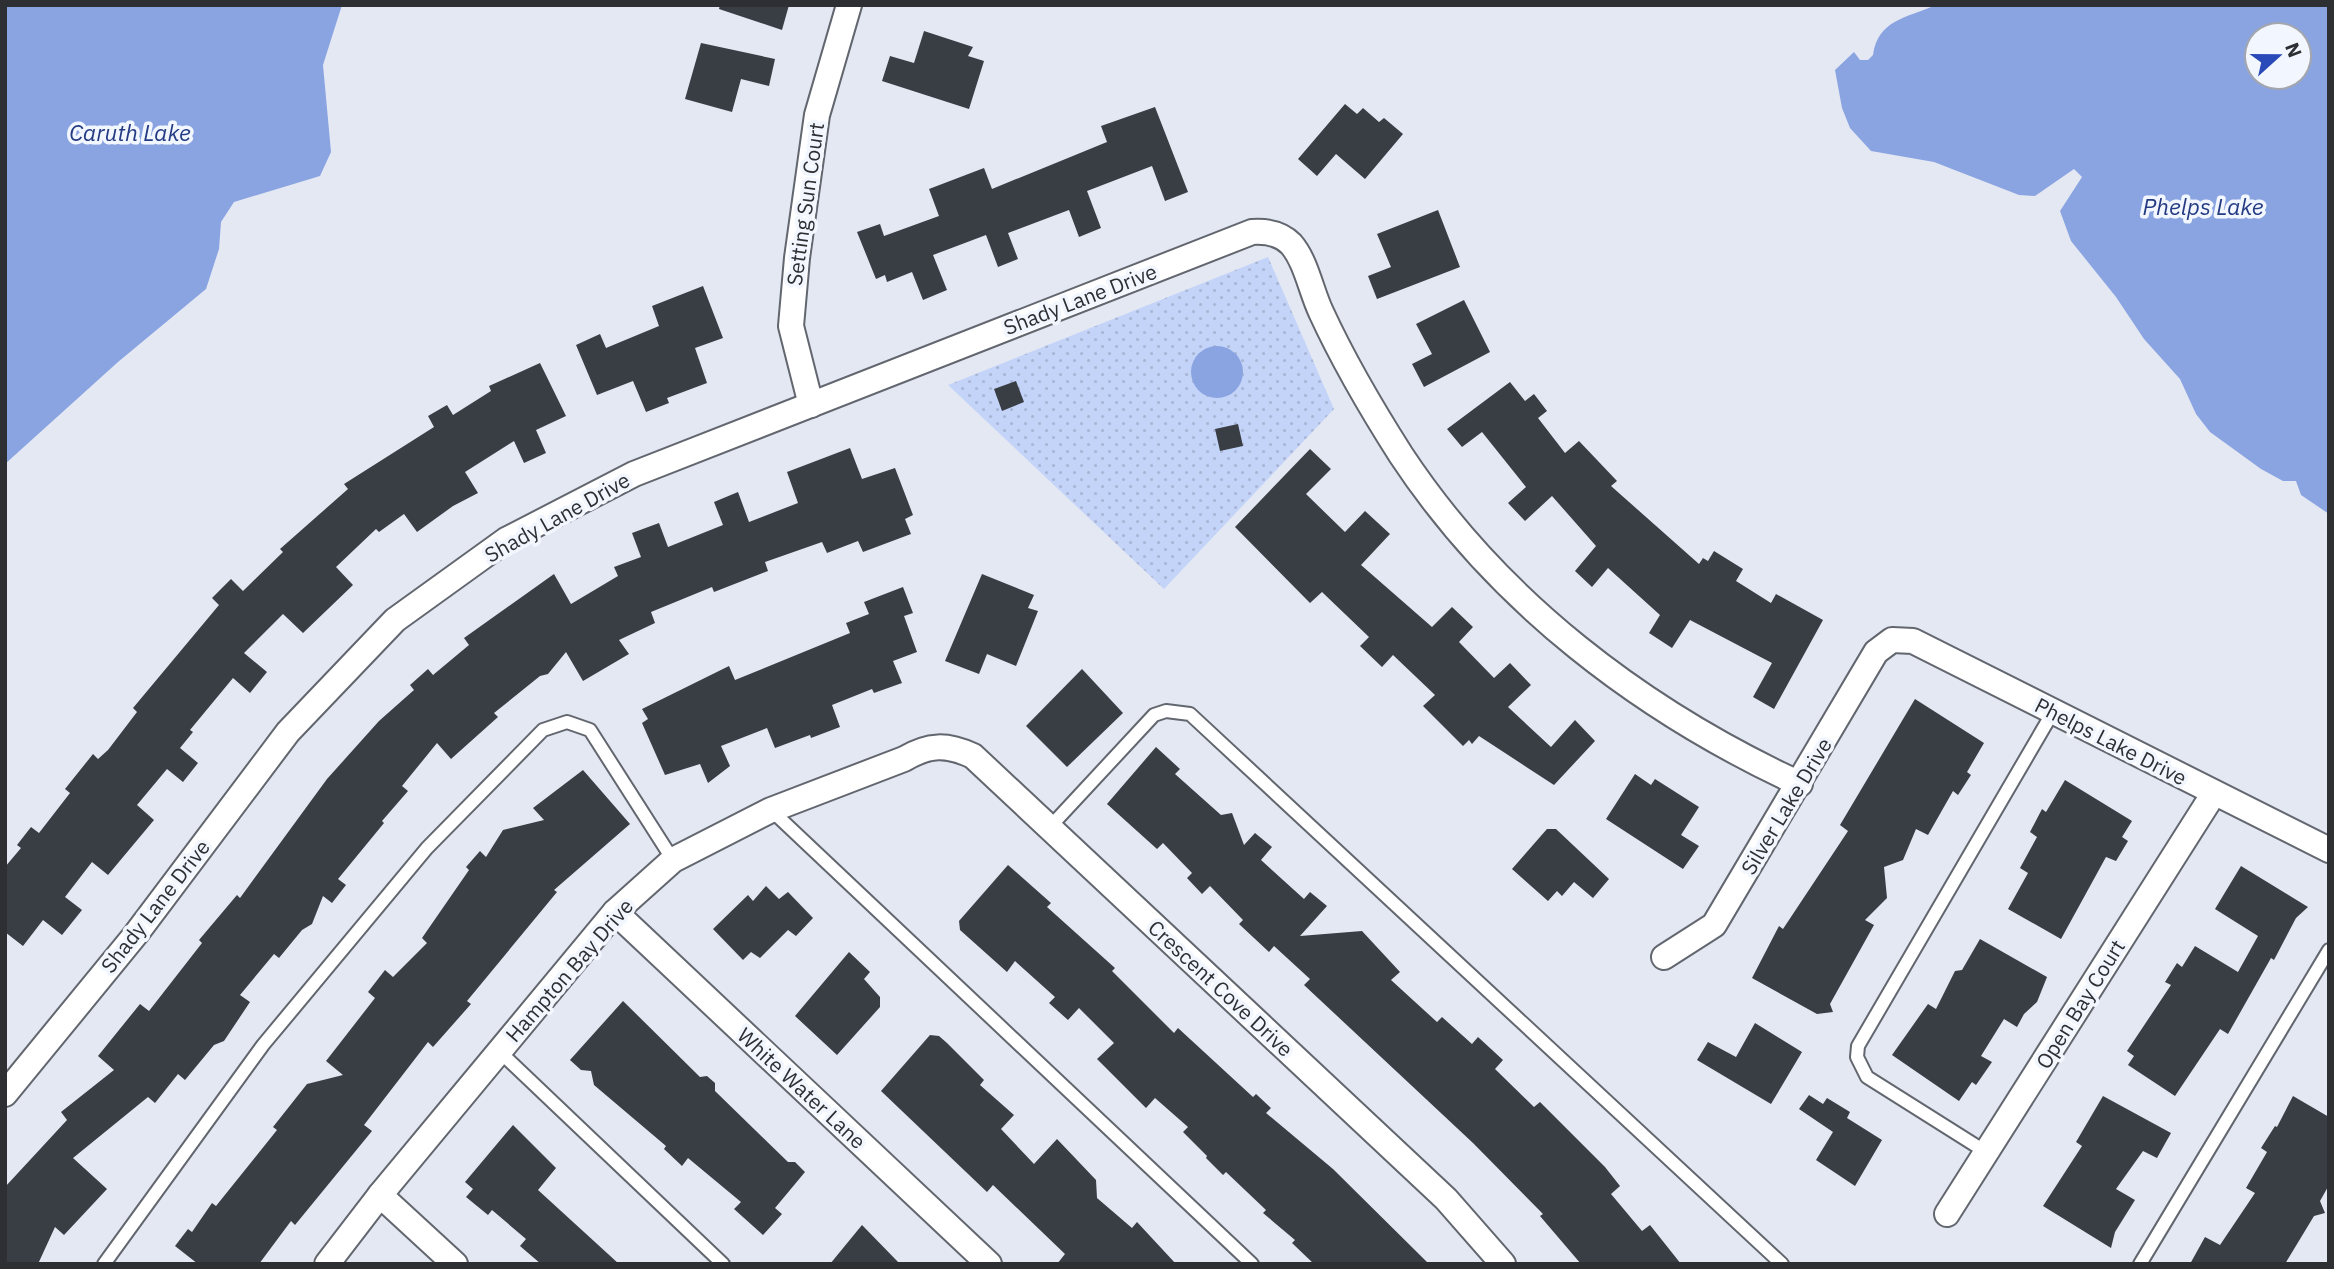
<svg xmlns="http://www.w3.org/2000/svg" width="2334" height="1269" viewBox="0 0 2334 1269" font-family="'IBM Plex Sans',sans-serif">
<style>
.park{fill:url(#park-dots)}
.water{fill:#8aa4e2;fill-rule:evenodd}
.building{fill:#393d44}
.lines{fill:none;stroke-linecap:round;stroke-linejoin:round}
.lane-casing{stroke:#62666e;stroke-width:16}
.street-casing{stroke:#62666e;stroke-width:28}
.lane{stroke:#fff;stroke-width:12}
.street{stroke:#fff;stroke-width:24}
.labels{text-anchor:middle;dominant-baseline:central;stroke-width:7;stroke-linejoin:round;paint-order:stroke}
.street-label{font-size:21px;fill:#2d2f33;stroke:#f2f6fe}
.water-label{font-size:23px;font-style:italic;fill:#243b83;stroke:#f2f6fe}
</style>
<defs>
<pattern id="park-dots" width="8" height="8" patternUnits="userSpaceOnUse" patternTransform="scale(1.75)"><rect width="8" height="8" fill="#c4d4f9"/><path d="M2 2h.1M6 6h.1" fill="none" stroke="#a9b6d6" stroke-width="1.8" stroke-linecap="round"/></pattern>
</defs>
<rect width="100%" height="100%" fill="#e4e8f2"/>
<!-- park -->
<polygon class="park" points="1268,257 1334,409 1164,589 948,385"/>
<!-- water -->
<g class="water">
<polygon points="5,5 342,5 323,65 331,152 320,176 234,202 221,222 219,249 206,289 118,362 5,464"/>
<path d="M 1936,5 L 2329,5 L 2329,514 L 2301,495 L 2296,481 L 2283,481 L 2261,469 L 2210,432 L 2196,414 L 2180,379 L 2144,339 L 2116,297 L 2071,241 L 2060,211 L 2082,177 L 2074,169 L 2035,196 L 2019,195 L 1934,162 L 1871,151 L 1850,128 L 1842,108 L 1835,70 L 1854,52 L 1860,60 L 1868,60 L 1873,55 C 1878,20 1906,18 1936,5 ZM 2257,35 L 2299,35 L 2299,77 L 2257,77 Z"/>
<circle cx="1217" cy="372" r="26"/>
</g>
<!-- building -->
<g class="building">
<polygon points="720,5 789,5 782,30 719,9"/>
<polygon points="924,31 973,47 968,56 984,61 969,109 882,81 890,56 914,63"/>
<polygon points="701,43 775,59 769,86 741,79 732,112 685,99"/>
<polygon points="1345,104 1357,114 1363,108 1379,122 1384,118 1403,134 1365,179 1336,154 1317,176 1298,159"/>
<polygon points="1155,107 1188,192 1165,201 1152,166 1087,191 1101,228 1079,237 1069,210 1008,233 1018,259 998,267 986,235 933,255 947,290 923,300 912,272 887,282 885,275 876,279 857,232 880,224 884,236 939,216 929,189 984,168 992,189 1107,142 1101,126"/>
<polygon points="1438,210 1460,267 1377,299 1368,276 1391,267 1377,234"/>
<polygon points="703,286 723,338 695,348 707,383 667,398 669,403 646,412 633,381 597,395 576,345 600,334 606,348 659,326 652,306"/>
<polygon points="1464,300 1490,352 1424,387 1412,364 1432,354 1416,324"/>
<polygon points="540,363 566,416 536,430 546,453 524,463 514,441 465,472 478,493 453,506 417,532 404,514 379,532 376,529 336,567 353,585 303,633 283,614 244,653 267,672 250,693 233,678 190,730 193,732 180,748 198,763 183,782 167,769 137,805 154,820 108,875 92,862 65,897 82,910 62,935 43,920 23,946 5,932 5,867 21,848 17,845 31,827 39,833 70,793 65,789 93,754 98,759 108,750 137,712 133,708 219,605 212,598 231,579 243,591 283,552 280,549 348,489 344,484 434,427 428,416 447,405 453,415 491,391 489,386"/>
<polygon points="1016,381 1024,402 1002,411 994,389"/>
<polygon points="1510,382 1525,401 1534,394 1547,411 1538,418 1565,453 1579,441 1617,481 1611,486 1699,564 1703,558 1708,561 1714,551 1743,569 1736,581 1771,603 1776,594 1823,620 1774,709 1753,697 1772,663 1690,620 1672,648 1649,633 1660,615 1608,568 1592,587 1575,571 1596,546 1552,496 1525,521 1508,503 1526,487 1482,432 1462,447 1447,429"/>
<polygon points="1238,424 1243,446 1220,451 1215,429"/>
<polygon points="850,448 862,479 895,468 913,515 905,519 911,534 863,552 858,541 827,553 822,542 765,562 768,571 714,592 712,587 651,612 655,623 619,640 629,654 583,681 566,652 548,674 540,676 494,713 498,717 451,759 437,743 402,786 408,791 382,821 384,823 338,879 346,885 332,903 323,896 312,924 302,930 279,958 274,954 240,995 250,1002 224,1041 214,1045 185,1080 178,1074 155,1103 148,1097 73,1158 107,1189 64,1235 55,1227 38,1264 5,1264 5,1187 67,1120 61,1112 114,1070 98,1056 140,1004 149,1011 202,943 199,940 237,895 240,898 327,779 379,721 414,690 410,685 428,669 433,675 469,645 464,638 554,574 571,604 618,576 614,567 641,557 632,533 659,523 668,547 723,525 714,502 738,492 749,522 798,503 787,472"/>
<polygon points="1310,449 1331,469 1306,494 1345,532 1365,511 1390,534 1361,565 1432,627 1452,607 1473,627 1459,642 1494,678 1510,663 1531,685 1508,707 1551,747 1575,720 1595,741 1554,785 1479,736 1472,744 1469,740 1463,746 1423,706 1435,695 1393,655 1382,667 1360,646 1369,637 1322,592 1310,603 1235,527"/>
<polygon points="982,574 1034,595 1028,608 1038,611 1016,666 987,654 979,674 945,661"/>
<polygon points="903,587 913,613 904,616 917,652 893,661 902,683 874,693 872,689 832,705 840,727 811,738 810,735 775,748 767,728 721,746 730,766 708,783 700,764 665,775 642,723 648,719 642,709 729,666 735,680 850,633 846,623 869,614 864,602"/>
<polygon points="1082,669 1123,713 1067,767 1026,726"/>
<polygon points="1915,699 1984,743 1967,772 1971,775 1958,795 1953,791 1928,835 1916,829 1903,860 1884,867 1887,898 1865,920 1874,925 1830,1004 1833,1012 1817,1014 1752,978 1779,926 1783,929 1848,831 1840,825"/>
<polygon points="1156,747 1180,769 1175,774 1221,815 1232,813 1244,845 1255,833 1272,847 1261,860 1304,899 1310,892 1327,906 1300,936 1362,931 1400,972 1391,980 1437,1022 1442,1017 1472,1044 1478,1037 1503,1060 1495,1069 1534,1107 1540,1102 1605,1167 1620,1186 1611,1194 1642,1231 1650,1225 1681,1264 1581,1264 1540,1216 1543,1214 1473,1143 1304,985 1310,979 1274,946 1269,952 1239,924 1243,920 1210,886 1202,894 1187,878 1192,873 1163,843 1157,849 1107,804"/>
<polygon points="583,770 630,824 554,890 557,892 467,1001 471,1004 433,1047 428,1042 364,1125 372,1131 295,1225 291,1221 259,1264 198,1264 175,1246 188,1229 192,1232 212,1203 216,1206 277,1130 273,1127 307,1084 343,1075 326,1061 375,998 368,992 385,970 393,977 427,943 422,938 469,870 466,867 480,851 486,857 503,830 544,820 533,808"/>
<polygon points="1635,774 1651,785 1655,779 1699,807 1681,835 1699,846 1683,869 1606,819"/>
<polygon points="2065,780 2132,821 2122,837 2128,841 2116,861 2106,857 2061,939 2008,909 2028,873 2020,868 2037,837 2030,832 2042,809 2046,812"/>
<polygon points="1547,829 1556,829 1609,879 1593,898 1574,882 1562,896 1557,891 1548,901 1512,869"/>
<polygon points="1008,865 1051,903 1047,907 1115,968 1112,971 1174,1033 1178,1028 1253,1097 1256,1094 1271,1108 1266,1113 1333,1169 1429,1264 1314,1264 1292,1243 1295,1240 1263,1213 1266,1210 1226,1172 1223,1175 1206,1158 1207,1156 1183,1132 1188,1127 1155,1098 1146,1108 1097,1059 1114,1043 1079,1008 1068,1020 1049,1003 1055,997 1015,961 1007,972 960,930 959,921"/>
<polygon points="2241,866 2308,907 2296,918 2274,960 2271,958 2228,1034 2220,1029 2175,1096 2128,1065 2134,1056 2127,1051 2171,985 2165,982 2177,963 2182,967 2195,946 2238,972 2258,936 2215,909"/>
<polygon points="766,886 779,899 788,892 813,918 796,936 788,930 760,958 751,952 743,960 713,929 748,895 753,901"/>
<polygon points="1980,939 2047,977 2037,1002 2024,1014 2017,1027 2004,1019 1981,1056 1992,1062 1976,1085 1972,1082 1959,1101 1892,1055 1928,1004 1936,1009 1955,971 1962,970"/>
<polygon points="849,952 870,972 864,979 880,997 880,1007 837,1055 795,1016"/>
<polygon points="623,1001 700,1077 707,1076 715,1083 715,1091 788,1162 795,1162 805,1172 775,1208 782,1214 763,1235 734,1209 741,1202 688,1158 682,1166 664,1149 666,1146 594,1085 591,1071 581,1070 570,1060"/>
<polygon points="1755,1023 1802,1052 1771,1104 1697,1060 1708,1042 1736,1057"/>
<polygon points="930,1035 939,1036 947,1043 984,1080 980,1085 1014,1115 1001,1129 1034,1164 1057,1139 1096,1180 1097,1198 1132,1228 1137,1222 1176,1264 1057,1264 1065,1254 993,1185 987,1192 881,1091"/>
<polygon points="1809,1095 1823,1104 1827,1098 1850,1112 1847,1118 1882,1140 1855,1186 1816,1160 1833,1132 1799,1109"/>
<polygon points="2103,1096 2171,1133 2157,1158 2143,1151 2116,1189 2135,1200 2115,1232 2111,1248 2043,1206 2082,1146 2076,1142"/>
<polygon points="2293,1096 2329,1117 2329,1185 2320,1201 2325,1213 2314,1216 2285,1264 2190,1264 2205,1237 2220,1245 2255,1193 2246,1188 2267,1152 2261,1148 2275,1126 2277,1127"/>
<polygon points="513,1125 556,1168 538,1190 619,1264 541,1264 520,1246 526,1239 492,1210 488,1215 466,1197 473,1189 465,1182"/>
<polygon points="862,1225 900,1264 830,1264"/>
</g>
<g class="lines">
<defs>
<g id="lane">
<polyline points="771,810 1252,1264"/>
<polyline points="1049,828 1154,715 1166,711 1190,714 1782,1264"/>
<polyline points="499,1051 723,1264"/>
<polyline points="1986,1152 1867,1077 1857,1057 1858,1046 2053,712"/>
<polyline points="104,1264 263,1045 427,848 543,730 567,722 590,730 673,860"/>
<polyline points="2140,1264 2329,950"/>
</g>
<g id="street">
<polyline points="811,405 791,326 797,258 817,115 849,5"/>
<polyline points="615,912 989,1264"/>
<polyline points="1664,957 1714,925 1876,652 1892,640 1913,641 2329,850"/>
<path d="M 5,1094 L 136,934 L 288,732 L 395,620 L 506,540 L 634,474 L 1252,232 C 1266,231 1280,233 1291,244 C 1306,261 1311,291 1321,312 C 1344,362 1371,408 1401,455 C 1498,602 1642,711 1800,784"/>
<polyline points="380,1195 455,1264"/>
<polyline points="1947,1214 2214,793"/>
<path d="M 327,1264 L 380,1195 L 615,912 L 673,860 L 771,810 L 904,759 C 929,744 947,744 973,756 L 1446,1199 L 1503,1264"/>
</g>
</defs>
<!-- lane casing -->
<use href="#lane" class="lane-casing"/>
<!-- street casing -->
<use href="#street" class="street-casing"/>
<!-- lane -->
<use href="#lane" class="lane"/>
<!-- street -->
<use href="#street" class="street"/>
</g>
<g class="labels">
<!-- street labels -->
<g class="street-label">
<text transform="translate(805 204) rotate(-82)">Setting Sun Court</text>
<text transform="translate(1080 299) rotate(-21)">Shady Lane Drive</text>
<text transform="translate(557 517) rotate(-29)">Shady Lane Drive</text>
<text transform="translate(2111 741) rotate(27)">Phelps Lake Drive</text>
<text transform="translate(1786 806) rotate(-59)">Silver Lake Drive</text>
<text transform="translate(155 906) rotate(-52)">Shady Lane Drive</text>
<text transform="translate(569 970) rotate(-49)">Hampton Bay Drive</text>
<text transform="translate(1221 988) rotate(43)">Crescent Cove Drive</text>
<text transform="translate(2080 1004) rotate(-58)">Open Bay Court</text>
<text transform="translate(802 1088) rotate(43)">White Water Lane</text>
</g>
<!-- water labels -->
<g class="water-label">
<text x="130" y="132">Caruth Lake</text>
<text x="2203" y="206">Phelps Lake</text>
</g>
</g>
<!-- border -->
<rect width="2334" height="1269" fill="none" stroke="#2d2f33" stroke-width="14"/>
<!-- north arrow -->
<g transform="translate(2278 56) rotate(69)"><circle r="33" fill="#f2f6fe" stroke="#a3a6ad" stroke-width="2"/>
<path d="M0-5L12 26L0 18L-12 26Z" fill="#2a4aba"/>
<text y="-10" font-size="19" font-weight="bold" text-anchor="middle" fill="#2d2f33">N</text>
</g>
</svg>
